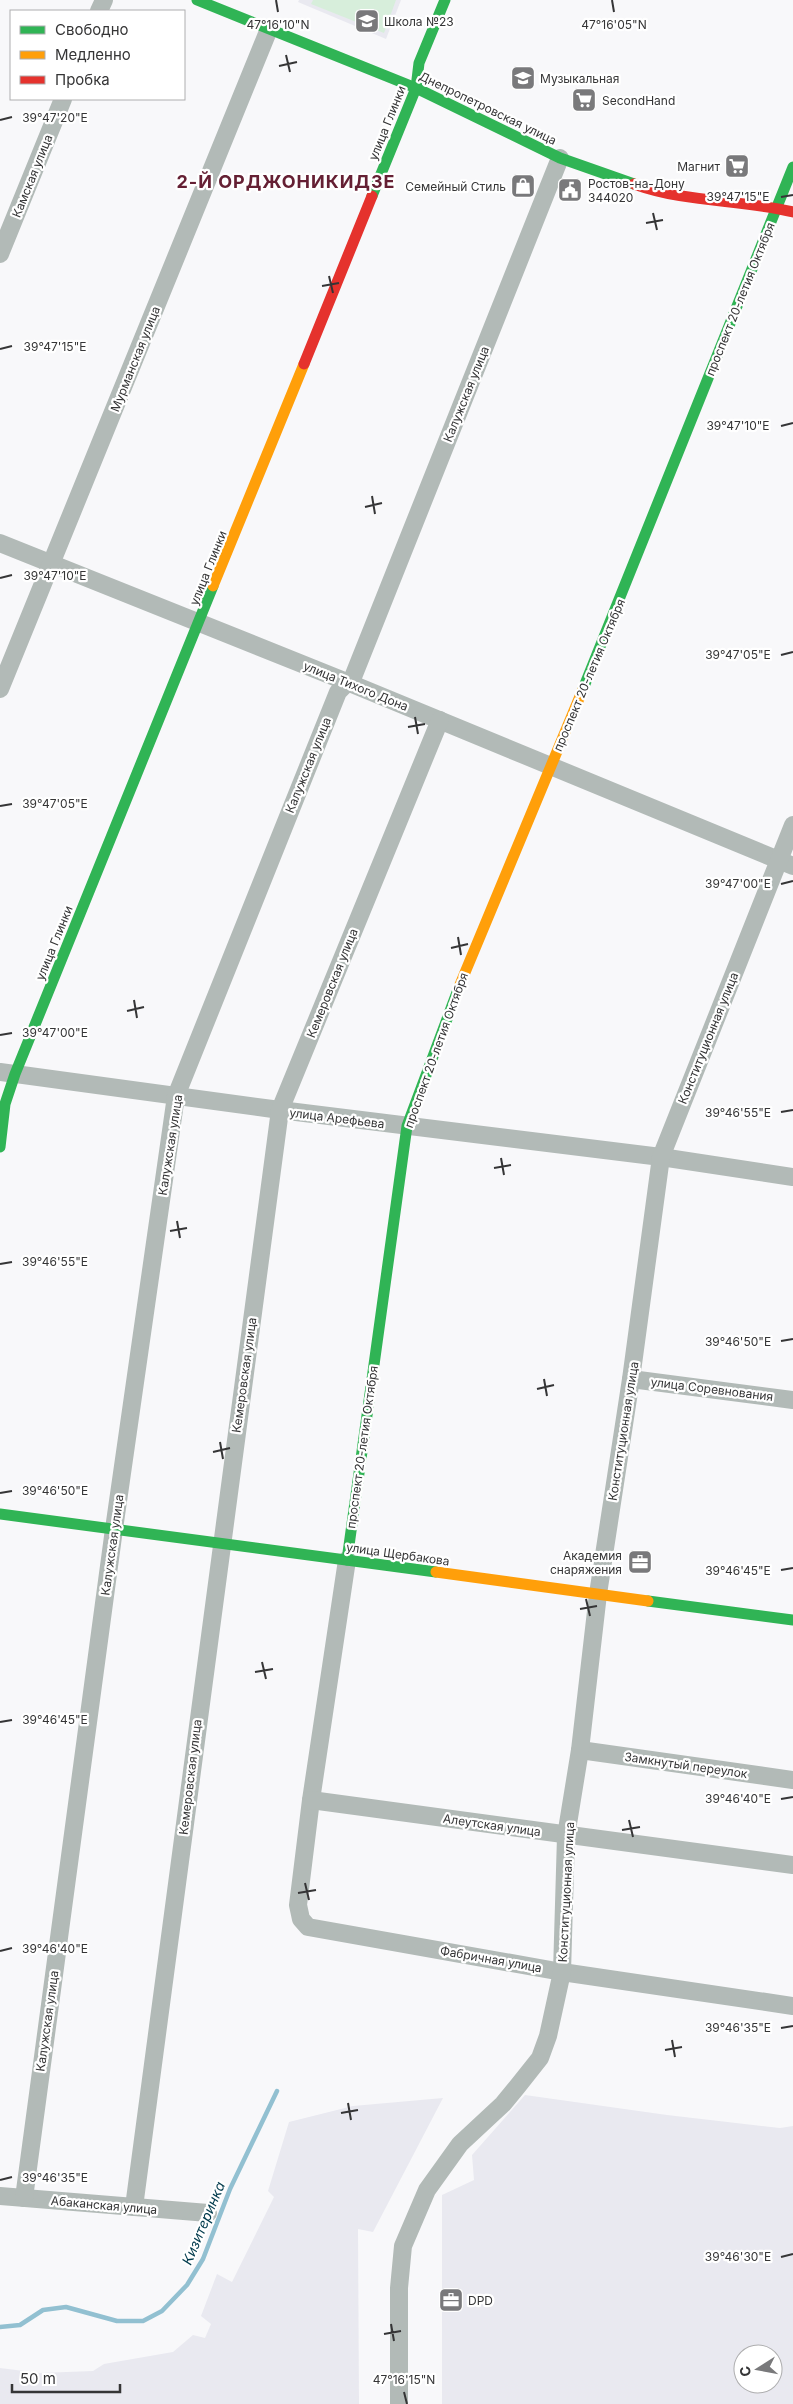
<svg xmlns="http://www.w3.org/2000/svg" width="793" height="2404" viewBox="0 0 793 2404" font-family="Inter,sans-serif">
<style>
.built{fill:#e9e9f0;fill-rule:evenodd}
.green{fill:#d7eedb}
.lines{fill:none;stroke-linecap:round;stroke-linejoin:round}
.stream{stroke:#92c0d1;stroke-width:4.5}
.street{stroke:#b2bab7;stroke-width:18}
.fast{stroke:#30b455;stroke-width:11}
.slow{stroke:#ff9f0a;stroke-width:11}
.jam{stroke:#e5322d;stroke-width:11}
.ticks{fill:none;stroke:#353536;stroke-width:2}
.labels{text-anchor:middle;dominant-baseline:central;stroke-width:4.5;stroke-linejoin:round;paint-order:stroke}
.poi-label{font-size:12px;fill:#353536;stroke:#fff;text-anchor:start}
.street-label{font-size:12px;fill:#353536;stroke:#fff}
.water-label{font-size:14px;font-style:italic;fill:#003a4c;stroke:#fff}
.district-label{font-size:18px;font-weight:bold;letter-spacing:1px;fill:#652034;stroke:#fff}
.ticks-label{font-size:12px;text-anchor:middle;fill:#353536;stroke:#fff;stroke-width:4.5;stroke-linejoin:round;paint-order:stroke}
</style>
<rect width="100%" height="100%" fill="#f8f8fa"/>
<!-- built -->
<g class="built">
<polygon points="299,0 401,0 386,39 298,2"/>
<path d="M 525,2095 L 667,2115 L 780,2128 L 793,2126 L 793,2404 L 442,2404 L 442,2195 L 474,2180 L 472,2155 ZM 743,2354 L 773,2354 L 773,2384 L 743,2384 Z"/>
<polygon points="443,2098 373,2232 358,2229 359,2404 0,2404 0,2368 40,2373 93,2371 104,2364 173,2352 193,2335 205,2338 211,2324 201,2316 217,2274 232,2282 274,2197 268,2191 289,2122 353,2106"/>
</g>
<!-- green -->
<polygon class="green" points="313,0 396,0 384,33 311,4"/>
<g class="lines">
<!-- stream -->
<polyline class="stream" points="0,2327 20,2325 43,2310 66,2307 117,2321 143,2321 162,2311 187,2285 203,2259 230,2189 277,2091"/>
<!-- street -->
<g class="street">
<polyline points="99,11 104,0"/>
<polyline points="0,254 63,99"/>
<polyline points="0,543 347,682 793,866"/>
<polyline points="0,689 269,29"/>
<polyline points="0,1072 280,1110 661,1157 793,1177"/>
<polyline points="631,1379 793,1400"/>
<polyline points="347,1560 311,1800 298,1905 301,1919 308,1927 562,1972 793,2006"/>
<polyline points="580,1750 793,1780"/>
<polyline points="311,1800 793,1865"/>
<polyline points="0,2196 208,2213"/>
<polyline points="24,2198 114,1529 176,1096 338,692 353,677 560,158"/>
<polyline points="134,2207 280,1110 440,720"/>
<polyline points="399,2404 399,2288 403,2246 427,2190 460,2144 503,2104 517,2087 540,2058 548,2036 562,1972 566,1836 580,1750 598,1594 631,1379 661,1157 793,825"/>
</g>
<!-- fast -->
<g class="fast">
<polyline points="197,0 416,88 560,158 634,184"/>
<polyline points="372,196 416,88 419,63 445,0"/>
<polyline points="583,689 793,167"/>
<polyline points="0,1147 5,1104 15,1074 213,586"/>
<polyline points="0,1514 436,1572"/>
<polyline points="347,1560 407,1126 459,987"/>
<polyline points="648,1601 793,1620"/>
</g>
<!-- slow -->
<g class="slow">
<polyline points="213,586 304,364"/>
<polyline points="459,987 583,689"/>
<polyline points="436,1572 648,1601"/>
</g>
<!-- jam -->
<g class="jam">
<path d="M 634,184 C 687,203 739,199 793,212"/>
<polyline points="304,364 372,196"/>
</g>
</g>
<!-- ticks -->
<path class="ticks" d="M 276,0 L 278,12M 612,0 L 614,12M 286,55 L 290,72M 279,66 L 297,62M 0,120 L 12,117M 781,197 L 793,195M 653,213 L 657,230M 646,223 L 663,220M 329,276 L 333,293M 322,286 L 339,283M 0,349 L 12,346M 781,426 L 793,423M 372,496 L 375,514M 365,507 L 382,503M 0,578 L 12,575M 781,655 L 793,652M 415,717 L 418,734M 408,727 L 425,724M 0,806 L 12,804M 781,884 L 793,881M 458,937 L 461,955M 451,948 L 468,944M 134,1000 L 137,1018M 127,1011 L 144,1007M 0,1035 L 12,1033M 781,1112 L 793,1110M 501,1158 L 504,1175M 494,1168 L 511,1165M 177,1221 L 180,1238M 170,1231 L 187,1228M 0,1264 L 12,1262M 781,1341 L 793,1339M 544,1379 L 547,1396M 537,1389 L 554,1385M 220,1442 L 223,1459M 213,1452 L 230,1448M 0,1493 L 12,1491M 781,1570 L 793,1568M 586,1599 L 590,1616M 580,1609 L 597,1606M 262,1662 L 266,1679M 255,1672 L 273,1669M 0,1722 L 12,1720M 781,1799 L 793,1797M 629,1820 L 633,1837M 622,1830 L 640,1827M 305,1883 L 309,1900M 298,1893 L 316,1890M 0,1951 L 12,1948M 781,2028 L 793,2026M 672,2040 L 675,2057M 665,2050 L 682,2047M 348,2103 L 351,2120M 341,2113 L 358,2110M 0,2180 L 12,2177M 781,2257 L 793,2254M 391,2324 L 394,2341M 384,2334 L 401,2331M 404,2392 L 407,2404"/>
<!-- icons -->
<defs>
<symbol id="school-square" viewBox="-11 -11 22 22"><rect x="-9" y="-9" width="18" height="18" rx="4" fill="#79797b" stroke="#fff"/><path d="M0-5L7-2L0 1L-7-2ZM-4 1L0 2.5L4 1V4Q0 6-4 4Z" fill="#fff"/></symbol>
<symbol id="supermarket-square" viewBox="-11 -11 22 22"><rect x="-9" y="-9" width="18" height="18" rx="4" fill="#79797b" stroke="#fff"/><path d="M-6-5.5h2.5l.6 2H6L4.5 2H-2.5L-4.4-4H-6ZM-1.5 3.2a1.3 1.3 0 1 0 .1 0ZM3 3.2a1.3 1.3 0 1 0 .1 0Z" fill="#fff"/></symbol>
<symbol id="shop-square" viewBox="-11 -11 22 22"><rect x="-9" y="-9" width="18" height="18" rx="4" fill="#79797b" stroke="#fff"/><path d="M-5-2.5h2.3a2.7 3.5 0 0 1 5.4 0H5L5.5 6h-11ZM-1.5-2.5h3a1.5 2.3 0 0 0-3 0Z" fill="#fff"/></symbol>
<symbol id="civic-square" viewBox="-11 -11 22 22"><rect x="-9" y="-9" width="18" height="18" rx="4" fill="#79797b" stroke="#fff"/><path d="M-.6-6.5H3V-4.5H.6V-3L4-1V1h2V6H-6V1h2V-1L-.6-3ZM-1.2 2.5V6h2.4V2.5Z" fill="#fff"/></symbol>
<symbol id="office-square" viewBox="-11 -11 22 22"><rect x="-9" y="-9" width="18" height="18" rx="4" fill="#79797b" stroke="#fff"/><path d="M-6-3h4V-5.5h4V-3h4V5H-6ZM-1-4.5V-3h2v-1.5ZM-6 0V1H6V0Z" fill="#fff"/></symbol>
</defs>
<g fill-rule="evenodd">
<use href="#school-square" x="353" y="7" width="28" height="28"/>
<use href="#school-square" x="509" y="64" width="28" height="28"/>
<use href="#supermarket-square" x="570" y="86" width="28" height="28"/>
<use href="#supermarket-square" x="723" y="152" width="28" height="28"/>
<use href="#shop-square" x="509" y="172" width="28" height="28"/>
<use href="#civic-square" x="556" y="176" width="28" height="28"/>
<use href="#office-square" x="626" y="1548" width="28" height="28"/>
<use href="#office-square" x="437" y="2286" width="28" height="28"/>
</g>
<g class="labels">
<!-- poi labels -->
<g class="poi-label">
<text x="384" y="21">Школа №23</text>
<text x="540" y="78">Музыкальная</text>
<text x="602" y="100">SecondHand</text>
<text x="720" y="166" text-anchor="end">Магнит</text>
<text x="588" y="183">Ростов-на-Дону<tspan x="588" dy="14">344020</tspan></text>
<text x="506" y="186" text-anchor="end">Семейный Стиль</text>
<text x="622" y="1555" text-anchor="end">Академия<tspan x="622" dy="14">снаряжения</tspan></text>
<text x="468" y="2300">DPD</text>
</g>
<!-- street labels -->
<g class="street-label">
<text transform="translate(488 108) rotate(26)">Днепропетровская улица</text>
<text transform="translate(387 123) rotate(-68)">улица Глинки</text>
<text transform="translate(32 176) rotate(-68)">Камская улица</text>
<text transform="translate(740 299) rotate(-68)">проспект 20-летия Октября</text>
<text transform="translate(135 359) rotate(-68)">Мурманская улица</text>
<text transform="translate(466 394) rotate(-68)">Калужская улица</text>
<text transform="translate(208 568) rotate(-68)">улица Глинки</text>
<text transform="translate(589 675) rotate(-67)">проспект 20-летия Октября</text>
<text transform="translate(356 686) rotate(22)">улица Тихого Дона</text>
<text transform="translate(308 765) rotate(-68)">Калужская улица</text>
<text transform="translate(54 943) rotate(-68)">улица Глинки</text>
<text transform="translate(332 983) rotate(-68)">Кемеровская улица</text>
<text transform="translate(708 1038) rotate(-68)">Конституционная улица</text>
<text transform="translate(436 1050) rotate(-70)">проспект 20-летия Октября</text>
<text transform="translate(337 1118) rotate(7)">улица Арефьева</text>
<text transform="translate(170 1145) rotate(-81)">Калужская улица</text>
<text transform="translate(244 1375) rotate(-82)">Кемеровская улица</text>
<text transform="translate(712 1389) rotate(7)">улица Соревнования</text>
<text transform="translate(623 1431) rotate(-81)">Конституционная улица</text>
<text transform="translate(362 1447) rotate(-82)">проспект 20-летия Октября</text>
<text transform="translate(112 1545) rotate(-82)">Калужская улица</text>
<text transform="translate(398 1554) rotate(8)">улица Щербакова</text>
<text transform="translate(686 1765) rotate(8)">Замкнутый переулок</text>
<text transform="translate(190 1777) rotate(-83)">Кемеровская улица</text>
<text transform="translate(492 1825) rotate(8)">Алеутская улица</text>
<text transform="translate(566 1892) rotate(-87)">Конституционная улица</text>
<text transform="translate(491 1959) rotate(10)">Фабричная улица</text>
<text transform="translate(47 2021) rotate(-82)">Калужская улица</text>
<text transform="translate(104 2205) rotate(5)">Абаканская улица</text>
</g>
<!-- water labels -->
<g class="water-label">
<text transform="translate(203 2223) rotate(-67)">Кизитеринка</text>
</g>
<!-- district labels -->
<g class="district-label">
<text x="286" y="181">2-Й ОРДЖОНИКИДЗЕ</text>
</g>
</g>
<g class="ticks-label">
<text x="278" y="29">47°16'10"N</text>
<text x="614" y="29">47°16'05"N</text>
<text x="55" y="122">39°47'20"E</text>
<text x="738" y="201">39°47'15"E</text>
<text x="55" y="351">39°47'15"E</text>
<text x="738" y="430">39°47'10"E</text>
<text x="55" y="580">39°47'10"E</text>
<text x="738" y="659">39°47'05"E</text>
<text x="55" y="808">39°47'05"E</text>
<text x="738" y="888">39°47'00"E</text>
<text x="55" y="1037">39°47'00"E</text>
<text x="738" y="1117">39°46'55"E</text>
<text x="55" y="1266">39°46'55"E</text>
<text x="738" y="1346">39°46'50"E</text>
<text x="55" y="1495">39°46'50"E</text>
<text x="738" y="1575">39°46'45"E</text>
<text x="55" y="1724">39°46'45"E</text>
<text x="738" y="1803">39°46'40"E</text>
<text x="55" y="1953">39°46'40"E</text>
<text x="738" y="2032">39°46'35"E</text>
<text x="55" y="2182">39°46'35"E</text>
<text x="738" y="2261">39°46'30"E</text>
<text x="404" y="2384">47°16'15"N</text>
</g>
<!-- legend -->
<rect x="10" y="10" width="175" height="90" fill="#ffffff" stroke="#aeaeaf"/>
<rect x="20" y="26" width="25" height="8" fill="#30b455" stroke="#aeaeaf"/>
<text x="55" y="35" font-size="15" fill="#353536">Свободно</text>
<rect x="20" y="51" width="25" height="8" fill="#ff9f0a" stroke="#aeaeaf"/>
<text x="55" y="60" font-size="15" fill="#353536">Медленно</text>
<rect x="20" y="76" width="25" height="8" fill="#e5322d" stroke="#aeaeaf"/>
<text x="55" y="85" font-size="15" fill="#353536">Пробка</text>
<!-- north arrow -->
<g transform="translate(758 2369) rotate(259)"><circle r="24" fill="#ffffff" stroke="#aeaeaf"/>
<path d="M0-4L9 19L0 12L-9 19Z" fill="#79797b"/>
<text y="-8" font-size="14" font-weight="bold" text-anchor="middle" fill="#353536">С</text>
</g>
<!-- scale -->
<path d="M12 2384v8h108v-8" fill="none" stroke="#353536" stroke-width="2.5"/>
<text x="20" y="2384" font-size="15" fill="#353536" stroke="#ffffff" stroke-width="4" paint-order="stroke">50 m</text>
</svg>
